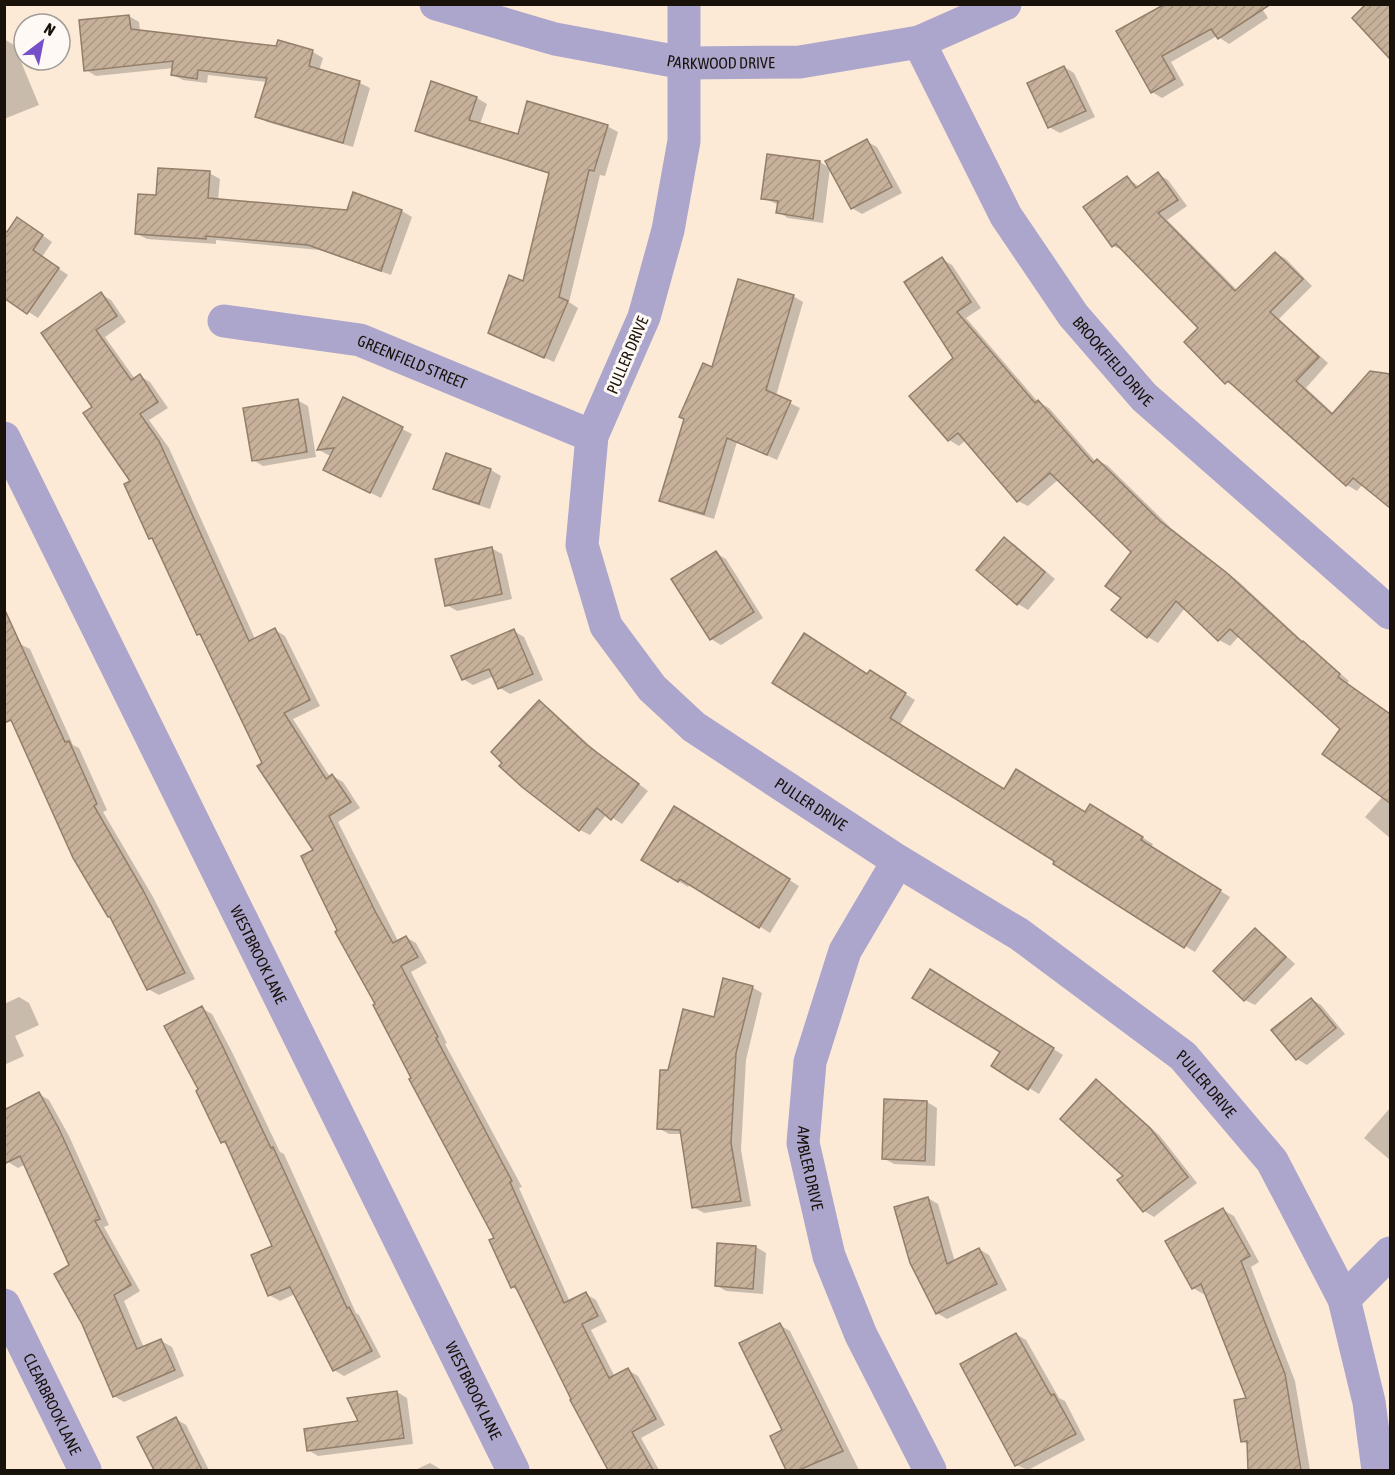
<svg xmlns="http://www.w3.org/2000/svg" width="1395" height="1475" viewBox="0 0 1395 1475" font-family="'Asap Condensed',sans-serif">
<style>
.shadow{fill:#0003}
.building{fill:url(#building-hatch);stroke:#927e69;stroke-width:1.5}
.lines{fill:none;stroke-linecap:round;stroke-linejoin:round}
.minor{stroke:#aca5cc;stroke-width:33}
.labels{text-anchor:middle;dominant-baseline:central;stroke-width:6;stroke-linejoin:round;paint-order:stroke}
.street-label{font-size:16px;fill:#19120a;stroke:#fef9f5}
</style>
<defs>
<pattern id="building-hatch" width="6" height="6" patternUnits="userSpaceOnUse" patternTransform="scale(1.5)"><rect width="6" height="6" fill="#c7b19b"/><path d="M-1 1l2-2M0 6l6-6M5 7l2-2" fill="none" stroke="#aa9784"/></pattern>
</defs>
<rect width="100%" height="100%" fill="#fcead7"/>
<!-- shadow -->
<g class="shadow">
<polygon points="1259,4 1268,18 1229,44 1217,36 1171,62 1184,85 1162,98 1152,92 1119,32"/>
<polygon points="1368,4 1390,4 1390,55 1387,52"/>
<polygon points="129,16 139,22 140,31 277,47 279,42 313,52 323,58 319,71 360,83 370,88 353,147 267,122 257,116 267,82 208,75 207,83 183,80 173,75 174,68 96,76 86,70"/>
<polygon points="4,39 14,45 39,105 4,119"/>
<polygon points="1064,67 1074,73 1095,117 1060,133 1049,127"/>
<polygon points="432,83 477,98 487,104 480,124 519,136 607,126 618,132 605,176 600,175 569,302 578,308 554,362 490,333 524,284 550,174 427,136 417,131"/>
<polygon points="866,141 877,147 902,193 862,214 852,208"/>
<polygon points="820,162 830,168 823,223 788,218 778,212 779,205 763,198"/>
<polygon points="209,173 220,179 218,200 348,211 354,194 402,211 412,217 391,275 319,250 216,240 216,244 147,239 137,234 157,197"/>
<polygon points="1158,174 1168,180 1187,206 1167,220 1238,291 1276,253 1286,259 1312,286 1279,319 1328,363 1306,388 1334,414 1371,373 1390,375 1390,418 1364,415 1390,436 1390,506 1363,484 1357,491 1347,485 1237,387 1226,382 1200,328 1125,251 1113,246 1127,178 1140,187"/>
<polygon points="28,225 52,242 42,257 68,275 38,318 4,296"/>
<polygon points="942,259 952,265 981,308 966,318 1038,402 1049,408 1096,462 1098,460 1108,466 1171,528 1238,581 1307,645 1349,681 1347,683 1390,714 1390,838 1365,817 1383,796 1342,728 1239,636 1230,646 1219,640 1185,608 1158,643 1148,637 1114,610 1123,598 1133,552 1059,479 1028,506 1018,501 966,440 959,446 949,440 955,358"/>
<polygon points="101,294 111,300 126,322 105,337 135,379 140,376 150,382 168,408 149,420 169,448 255,639 275,630 285,636 320,706 293,719 330,777 333,776 343,782 360,808 338,822 398,941 406,937 416,943 427,963 411,972 447,1043 445,1044 522,1187 519,1188 570,1302 586,1294 596,1300 607,1322 591,1330 615,1377 628,1370 638,1376 665,1425 641,1438 659,1470 610,1470 572,1400 573,1399 519,1291 512,1287 496,1238 339,931 315,851 264,763 202,637 198,634 155,541 150,538 132,482 94,407 43,333"/>
<polygon points="793,296 803,302 776,396 800,408 777,460 737,442 714,519 671,506 661,500 713,369"/>
<polygon points="344,399 412,434 381,498 335,475 332,455 328,455 319,450"/>
<polygon points="297,400 308,406 316,457 263,466 253,460"/>
<polygon points="447,455 491,470 501,476 490,509 445,494 435,488"/>
<polygon points="1004,539 1014,544 1055,579 1028,610 1018,604"/>
<polygon points="491,548 502,554 512,599 457,611 447,605"/>
<polygon points="716,553 726,559 763,618 721,645 711,639"/>
<polygon points="514,631 524,637 543,680 510,694 500,688 494,676 473,685 463,679"/>
<polygon points="20,644 30,649 73,745 79,748 107,810 103,812 153,897 195,979 159,995 148,989 14,723 9,720"/>
<polygon points="868,675 880,678 915,700 900,725 1004,791 1085,814 1101,812 1153,844 1151,847 1230,897 1195,952 1135,915 1056,860 774,682"/>
<polygon points="539,702 549,708 597,752 648,791 622,824 607,814 590,835 580,830"/>
<polygon points="685,814 799,886 770,933 690,884 688,887 678,881"/>
<polygon points="1255,930 1265,936 1295,964 1255,1005 1245,1000"/>
<polygon points="940,977 1063,1055 1039,1094 1029,1088"/>
<polygon points="752,987 762,993 746,1060 741,1150 751,1206 704,1213 693,1207 682,1134 669,1134 658,1128 669,1072 715,1018"/>
<polygon points="19,997 29,1003 39,1025 15,1036 24,1056 4,1065 4,1004"/>
<polygon points="1311,999 1321,1005 1345,1034 1307,1065 1297,1059 1273,1030"/>
<polygon points="201,1008 212,1014 232,1052 280,1152 284,1154 356,1313 359,1315 381,1357 344,1376 334,1370 295,1294 280,1301 269,1295 274,1247 229,1146 222,1142 200,1090"/>
<polygon points="1096,1081 1106,1087 1160,1136 1197,1183 1154,1217 1144,1211 1125,1176"/>
<polygon points="39,1094 49,1100 69,1136 109,1225 104,1227 140,1291 124,1301 144,1348 161,1341 172,1347 184,1376 124,1402 114,1396 71,1266 26,1164 18,1168 8,1162 4,1156"/>
<polygon points="927,1102 937,1108 935,1166 894,1164 883,1158"/>
<polygon points="1390,1108 1390,1160 1364,1138"/>
<polygon points="928,1198 938,1204 955,1262 979,1249 989,1255 1007,1290 947,1319 937,1313"/>
<polygon points="1223,1210 1234,1216 1259,1262 1251,1267 1295,1381 1310,1470 1249,1470 1249,1445 1242,1441 1248,1399 1206,1293 1203,1294 1193,1288"/>
<polygon points="756,1247 766,1253 763,1294 726,1291 716,1285"/>
<polygon points="780,1325 790,1331 859,1470 787,1470 772,1437 784,1431"/>
<polygon points="1016,1334 1026,1340 1059,1398 1065,1401 1085,1440 1028,1470 1016,1465"/>
<polygon points="397,1392 407,1398 413,1444 318,1456 308,1450 361,1422"/>
<polygon points="176,1419 186,1425 209,1470 156,1470 139,1437"/>
<polygon points="430,1463 442,1470 415,1470"/>
</g>
<!-- building -->
<g class="building">
<polygon points="1165,4 1271,4 1218,39 1211,29 1162,56 1175,79 1151,93 1116,31"/>
<polygon points="1366,4 1390,4 1390,59 1352,18"/>
<polygon points="129,15 131,29 276,46 278,40 313,50 309,66 360,81 343,143 255,117 267,78 198,70 197,79 171,75 173,61 84,71 79,20"/>
<polygon points="1064,66 1086,111 1048,128 1027,83"/>
<polygon points="431,81 477,97 469,120 518,134 527,101 608,125 594,171 589,170 559,297 568,301 544,358 488,333 509,275 523,281 549,173 415,131"/>
<polygon points="867,139 892,187 851,209 825,161"/>
<polygon points="767,154 820,161 813,219 776,213 778,201 761,199"/>
<polygon points="158,168 210,171 208,198 347,210 353,192 402,210 381,271 308,245 206,236 206,239 135,234 138,194 156,195"/>
<polygon points="1158,172 1178,200 1158,213 1235,291 1275,252 1303,279 1270,312 1319,357 1296,381 1332,414 1370,371 1390,374 1390,508 1353,478 1346,486 1228,381 1225,384 1184,342 1198,328 1116,244 1112,247 1083,207 1127,176 1136,188"/>
<polygon points="17,217 43,235 33,250 59,268 27,314 4,298 4,230 7,232"/>
<polygon points="942,257 971,302 957,312 1035,403 1038,400 1093,463 1097,459 1160,521 1227,573 1302,642 1303,641 1340,674 1338,677 1390,714 1390,803 1322,754 1340,729 1230,629 1218,641 1176,601 1147,638 1111,610 1121,598 1105,586 1131,552 1050,473 1017,502 958,433 948,441 909,396 953,358 904,282"/>
<polygon points="738,279 794,295 766,390 791,401 767,455 727,438 704,514 659,501 684,419 679,417 703,363 712,367"/>
<polygon points="101,292 117,316 96,330 131,380 140,374 158,402 140,414 159,441 249,641 275,628 310,700 284,713 326,779 332,774 351,802 329,816 376,913 393,943 406,936 418,957 401,966 438,1037 436,1038 512,1181 510,1182 564,1303 586,1292 598,1316 582,1324 609,1378 628,1368 656,1419 632,1432 653,1470 608,1470 570,1400 571,1399 515,1286 511,1288 489,1240 494,1238 409,1079 411,1078 373,1005 375,1004 335,932 337,930 301,856 313,850 257,766 262,763 200,634 197,635 152,538 149,539 124,484 130,481 83,413 92,407 41,333"/>
<polygon points="343,397 403,427 370,493 323,470 334,448 317,450"/>
<polygon points="298,399 307,452 252,461 243,408"/>
<polygon points="446,453 491,469 479,504 433,489"/>
<polygon points="1004,537 1045,572 1017,605 976,570"/>
<polygon points="492,547 502,594 445,606 435,559"/>
<polygon points="716,551 754,612 710,640 671,579"/>
<polygon points="4,608 65,742 69,741 97,804 94,806 143,890 185,973 147,990 110,917 108,917 73,858 11,720 4,723"/>
<polygon points="514,629 533,674 498,689 489,669 462,680 451,656"/>
<polygon points="804,633 867,674 870,670 906,693 890,718 1004,789 1016,769 1085,812 1090,804 1143,837 1141,840 1221,890 1184,948 1053,864 1054,861 772,683"/>
<polygon points="539,700 587,745 639,784 611,820 597,808 579,831 522,787 499,766 502,763 491,752"/>
<polygon points="674,806 790,879 759,928 680,879 678,882 641,860"/>
<polygon points="1255,928 1286,957 1244,1001 1213,971"/>
<polygon points="930,969 1054,1048 1028,1090 991,1066 1000,1052 912,998"/>
<polygon points="723,978 753,986 736,1053 731,1143 741,1201 692,1208 680,1130 657,1129 660,1070 668,1070 683,1009 714,1017"/>
<polygon points="1311,998 1336,1028 1296,1060 1271,1030"/>
<polygon points="202,1006 222,1045 271,1148 273,1147 347,1308 349,1307 372,1351 333,1371 290,1287 268,1296 251,1255 272,1246 225,1141 221,1143 196,1091 198,1089 164,1026"/>
<polygon points="1096,1079 1150,1128 1188,1177 1143,1212 1117,1180 1123,1176 1060,1119"/>
<polygon points="39,1092 59,1129 100,1219 95,1221 131,1285 114,1295 137,1349 161,1339 175,1370 113,1397 82,1324 54,1274 69,1265 20,1156 4,1164 4,1110"/>
<polygon points="884,1099 927,1101 925,1161 882,1159"/>
<polygon points="928,1197 947,1264 979,1248 997,1284 936,1314 910,1263 894,1207"/>
<polygon points="1223,1208 1250,1256 1241,1261 1285,1374 1301,1470 1248,1470 1247,1441 1241,1442 1234,1400 1246,1398 1201,1284 1192,1289 1165,1241"/>
<polygon points="717,1243 756,1246 753,1289 715,1286"/>
<polygon points="780,1323 843,1451 799,1470 786,1470 770,1436 782,1430 739,1343"/>
<polygon points="1016,1333 1051,1395 1054,1394 1076,1434 1015,1466 960,1364"/>
<polygon points="397,1391 404,1438 307,1451 304,1429 358,1421 347,1398"/>
<polygon points="176,1417 202,1470 154,1470 137,1437"/>
</g>
<g class="lines">
<!-- minor -->
<g class="minor">
<path id="s1" d="M 436,4 L 555,39 L 684,63 L 800,62 L 919,42 L 1005,4"/>
<path id="s2" d="M 684,4 L 684,141 L 668,230 L 644,317 L 592,436 L 582,545 L 606,626 L 652,688 L 694,727 L 898,861 L 1019,934 L 1183,1056 L 1272,1161 L 1344,1299 L 1369,1402 L 1378,1470"/>
<path id="s3" d="M 919,42 L 1006,216 L 1073,315 L 1144,397 L 1390,613"/>
<path id="s4" d="M 224,321 L 360,340 L 592,436"/>
<path id="s5" d="M 4,438 L 513,1470"/>
<path id="s6" d="M 898,861 L 845,951 L 810,1062 L 803,1143 L 829,1256 L 861,1335 L 930,1470"/>
<polyline points="1344,1299 1390,1253"/>
<path id="s7" d="M 4,1305 L 85,1470"/>
</g>
</g>
<g class="labels">
<!-- street labels -->
<g class="street-label">
<text stroke="none"><textPath href="#s1" startOffset="292">PARKWOOD DRIVE</textPath></text>
<text transform="translate(627 355) rotate(-67)">PULLER DRIVE</text>
<text stroke="none"><textPath href="#s3" startOffset="375">BROOKFIELD DRIVE</textPath></text>
<text stroke="none"><textPath href="#s4" startOffset="194">GREENFIELD STREET</textPath></text>
<text stroke="none"><textPath href="#s2" startOffset="916">PULLER DRIVE</textPath></text>
<text stroke="none"><textPath href="#s5" startOffset="576">WESTBROOK LANE</textPath></text>
<text stroke="none"><textPath href="#s2" startOffset="1402">PULLER DRIVE</textPath></text>
<text stroke="none"><textPath href="#s6" startOffset="328">AMBLER DRIVE</textPath></text>
<text stroke="none"><textPath href="#s5" startOffset="1062">WESTBROOK LANE</textPath></text>
<text stroke="none"><textPath href="#s7" startOffset="110">CLEARBROOK LANE</textPath></text>
</g>
</g>
<!-- border -->
<rect width="1395" height="1475" fill="none" stroke="#19120a" stroke-width="12"/>
<!-- north arrow -->
<g transform="translate(42 42) rotate(32)"><circle r="28" fill="#fef9f5" stroke="#a29d97" stroke-width="1.5"/>
<path d="M0-4.5L10 22L0 15L-10 22Z" fill="#7650c9"/>
<text y="-9" font-size="16" font-weight="bold" text-anchor="middle" fill="#19120a">N</text>
</g>
</svg>
